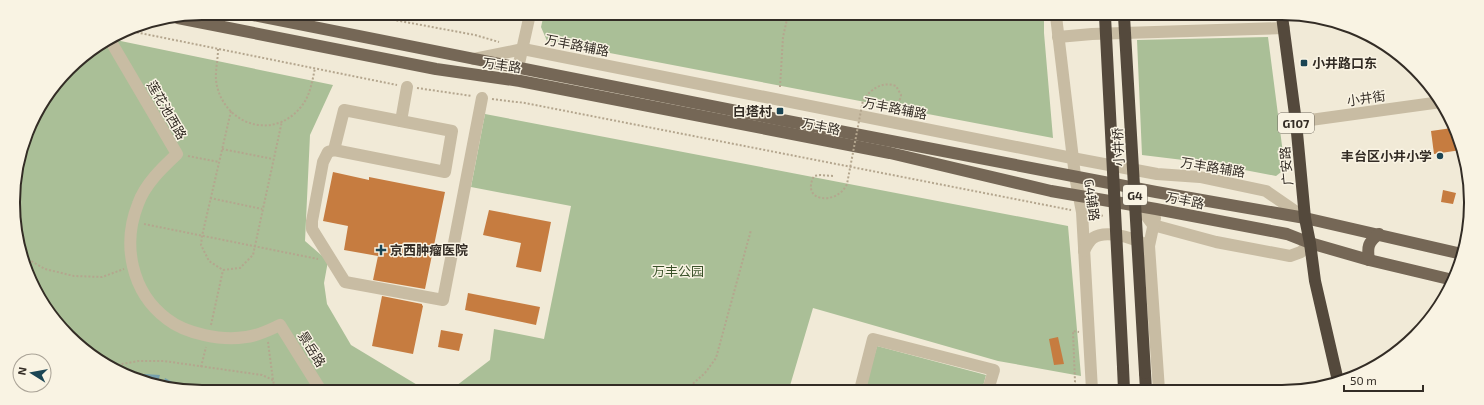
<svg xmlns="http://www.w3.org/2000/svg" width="1484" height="405" viewBox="0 0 1484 405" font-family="'Exo 2','Noto Sans SC',sans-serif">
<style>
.green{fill:#aabf97}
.water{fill:#76a0ad}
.building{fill:#c67c40}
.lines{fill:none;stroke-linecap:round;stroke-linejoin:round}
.path{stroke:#b4a68e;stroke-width:2;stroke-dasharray:2 2;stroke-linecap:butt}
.minor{stroke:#c8bca3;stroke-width:12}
.major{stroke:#756756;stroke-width:12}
.highway{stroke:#54493c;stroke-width:12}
.path-bridge{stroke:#b4a68e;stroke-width:2;stroke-dasharray:2 2;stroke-linecap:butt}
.highway-bridge{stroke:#54493c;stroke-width:12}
.poi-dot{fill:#1b4554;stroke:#f9f3e3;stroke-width:1.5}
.labels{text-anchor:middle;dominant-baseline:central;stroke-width:3;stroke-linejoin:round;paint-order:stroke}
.shield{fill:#f9f3e3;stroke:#6e685e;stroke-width:1}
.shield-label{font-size:12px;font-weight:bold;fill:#332c25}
.street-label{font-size:13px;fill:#332c25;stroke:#f9f3e3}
.poi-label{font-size:13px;font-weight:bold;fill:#332c25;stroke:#f9f3e3;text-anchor:start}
.park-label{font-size:13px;fill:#3a5129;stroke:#f9f3e3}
.rim{fill:none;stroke:#332c25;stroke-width:2}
</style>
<rect width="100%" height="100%" fill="#f1ead7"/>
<!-- green -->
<g class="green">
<polygon points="544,14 1044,16 1044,33 1053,138 547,41 541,27"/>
<polygon points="1137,16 1270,16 1270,17 1137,21"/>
<polygon points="1268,37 1285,169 1276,176 1208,163 1142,155 1137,40"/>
<polygon points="111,39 333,85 310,135 305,241 328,261 324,283 327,304 351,345 424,389 166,388 97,360 52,318 20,252 13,190 33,118 77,60"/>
<polygon points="485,114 1068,226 1081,376 998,361 813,308 789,389 452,389 490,360 494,329 544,339 571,206 471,187"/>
<polygon points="877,346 986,375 982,390 865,390"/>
</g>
<!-- water -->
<g class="water">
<polygon points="144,374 160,375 157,385 137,376"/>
<polygon points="165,378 178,385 194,387 193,388 166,388 162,387"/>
</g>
<!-- building -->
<g class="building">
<polygon points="1452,128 1461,150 1434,154 1431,131"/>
<polygon points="333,172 369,180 369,177 445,192 425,289 373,280 378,256 344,250 348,226 323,221"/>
<polygon points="1443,190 1456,193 1453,204 1441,202"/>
<polygon points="489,210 551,222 541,272 516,267 521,243 483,235"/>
<polygon points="468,293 540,307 536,325 465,310"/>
<polygon points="382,296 422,304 422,305 423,306 413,354 372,346"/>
<polygon points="441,330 463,334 459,351 438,347"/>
<polygon points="1058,337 1064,364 1054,365 1049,339"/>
</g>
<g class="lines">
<!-- path -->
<g class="path">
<polyline points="357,13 475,35 499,42"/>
<polyline points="125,30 397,85"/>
<path d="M 218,49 C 218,62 214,74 217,86 C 226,125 273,140 300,108 C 310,97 312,82 315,68"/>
<polyline points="780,87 783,37 788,15"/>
<polyline points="417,88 472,96"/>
<polyline points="492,99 525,103 1071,210"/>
<polyline points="231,111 202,236 201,245 209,261 223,270 240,268 253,255 282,121"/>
<polyline points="222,149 273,159"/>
<polyline points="188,156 219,162"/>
<polyline points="210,198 262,209"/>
<polyline points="1093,214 1104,216"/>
<polyline points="144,224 318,259"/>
<polyline points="21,255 45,269 74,276 102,277 124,269"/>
<polyline points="211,325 223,270"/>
<polyline points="268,342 273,380 275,389"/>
<polyline points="98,361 117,365 138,361 164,361 262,375 273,380"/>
<polyline points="201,367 206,347"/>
<polyline points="687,389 705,373 716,358 751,230"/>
<polyline points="1073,390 1075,382 1073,331 1079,332"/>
</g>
<!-- minor -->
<g class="minor">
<polyline points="1056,16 1075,176 1082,212 1092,390"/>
<polyline points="1058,37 1092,34 1284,28"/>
<path d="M 110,40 L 177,154 C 162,168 145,184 138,204 C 122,244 131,292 167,319 C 186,334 222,341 246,337 C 258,336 269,330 280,325 L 320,389"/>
<polyline points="474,59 523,49 1072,158 1157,174 1200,177 1266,191 1305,218"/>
<polyline points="518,68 530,14"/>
<polyline points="401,121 407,87"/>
<polyline points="1296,122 1441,102"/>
<polyline points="334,150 344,110 452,131 445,172 334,150 328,152 323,162 312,221 312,229 345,282 443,300 482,98"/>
<polyline points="1139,206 1153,225 1216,242 1290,256 1301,252 1310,243"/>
<polyline points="1155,218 1149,246 1159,390"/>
<path d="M 1084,251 C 1086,247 1089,241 1093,238 C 1106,229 1132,238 1145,244"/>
<polyline points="860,390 873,339 994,370 988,390"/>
</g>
<!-- major -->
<g class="major">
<polyline points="243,13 782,120 1156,192 1305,218 1462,254"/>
<polyline points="178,18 436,69 520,81 890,153 1051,191 1156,209 1287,234 1310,243 1369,260 1453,280"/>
<path d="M 1369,260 C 1367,247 1368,242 1379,234"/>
</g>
<!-- highway -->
<g class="highway">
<polyline points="1282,16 1296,122 1305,218 1310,243 1315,281 1338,381"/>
<polyline points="1123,367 1124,390"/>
<polyline points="1145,373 1146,390"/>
</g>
<!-- path-bridge -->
<path class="path-bridge" d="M 833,176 L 820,175 L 814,176 C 800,202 837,206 847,184 L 863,100 C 871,89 882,81 896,86 L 901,95 C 899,110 882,108 870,105"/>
<!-- highway-bridge -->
<g class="highway-bridge">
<polyline points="1105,16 1123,367"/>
<polyline points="1124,16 1145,373"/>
</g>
</g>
<!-- markers -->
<g class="poi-dot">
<rect x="1300" y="59" width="8" height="8" rx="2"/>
<rect x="776" y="107" width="8" height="8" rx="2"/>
<circle cx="1440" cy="156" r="4"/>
<path d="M379 244h4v4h4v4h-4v4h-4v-4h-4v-4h4z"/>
</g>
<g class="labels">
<!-- shield labels -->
<g class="shield">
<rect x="1278" y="113" width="36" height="20" rx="3"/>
<rect x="1123" y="185" width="24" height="20" rx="3"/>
</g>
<g class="shield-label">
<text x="1296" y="123">G107</text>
<text x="1135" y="195">G4</text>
</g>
<!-- street labels -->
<g class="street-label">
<text transform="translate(577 45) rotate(11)">万丰路辅路</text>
<text transform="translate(502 65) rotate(8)">万丰路</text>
<text transform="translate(1366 98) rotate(-8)">小井街</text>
<text transform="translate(895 108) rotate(11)">万丰路辅路</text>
<text transform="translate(167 110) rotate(60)">莲花池西路</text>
<text transform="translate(821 126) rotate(11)">万丰路</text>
<text transform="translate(1118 147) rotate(-93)">小井桥</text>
<text transform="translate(1286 166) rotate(-95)">广安路</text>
<text transform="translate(1213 167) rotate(9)">万丰路辅路</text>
<text transform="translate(1092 200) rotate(82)">G4辅路</text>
<text transform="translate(1185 200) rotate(11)">万丰路</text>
<text transform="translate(312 349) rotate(58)">景岳路</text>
</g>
<!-- poi labels -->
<g class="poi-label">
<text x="1312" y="63">小井路口东</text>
<text x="772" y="111" text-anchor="end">白塔村</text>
<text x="1432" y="156" text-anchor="end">丰台区小井小学</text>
<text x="390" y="250">京西肿瘤医院</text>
</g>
<!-- park labels -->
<g class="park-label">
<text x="678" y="271">万丰公园</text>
</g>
</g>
<!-- crop -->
<path d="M0 0H1484V405H0ZM202 20H1282A182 182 0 0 1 1464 202V203A182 182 0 0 1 1282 385H202A182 182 0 0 1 20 203V202A182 182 0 0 1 202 20Z" fill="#f9f3e3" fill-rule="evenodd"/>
<path class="rim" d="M202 20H1282A182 182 0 0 1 1464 202V203A182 182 0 0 1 1282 385H202A182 182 0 0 1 20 203V202A182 182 0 0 1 202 20Z"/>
<!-- north arrow -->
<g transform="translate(32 373) rotate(281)"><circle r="19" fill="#f9f3e3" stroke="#aaa397"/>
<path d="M0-3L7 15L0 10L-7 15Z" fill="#1b4554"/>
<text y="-6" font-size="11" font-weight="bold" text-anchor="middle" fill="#332c25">N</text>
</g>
<!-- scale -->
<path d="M1344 385v6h79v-6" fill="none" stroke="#332c25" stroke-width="2"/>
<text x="1350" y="385" font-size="12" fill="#332c25" stroke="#f9f3e3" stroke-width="3" paint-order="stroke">50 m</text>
</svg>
